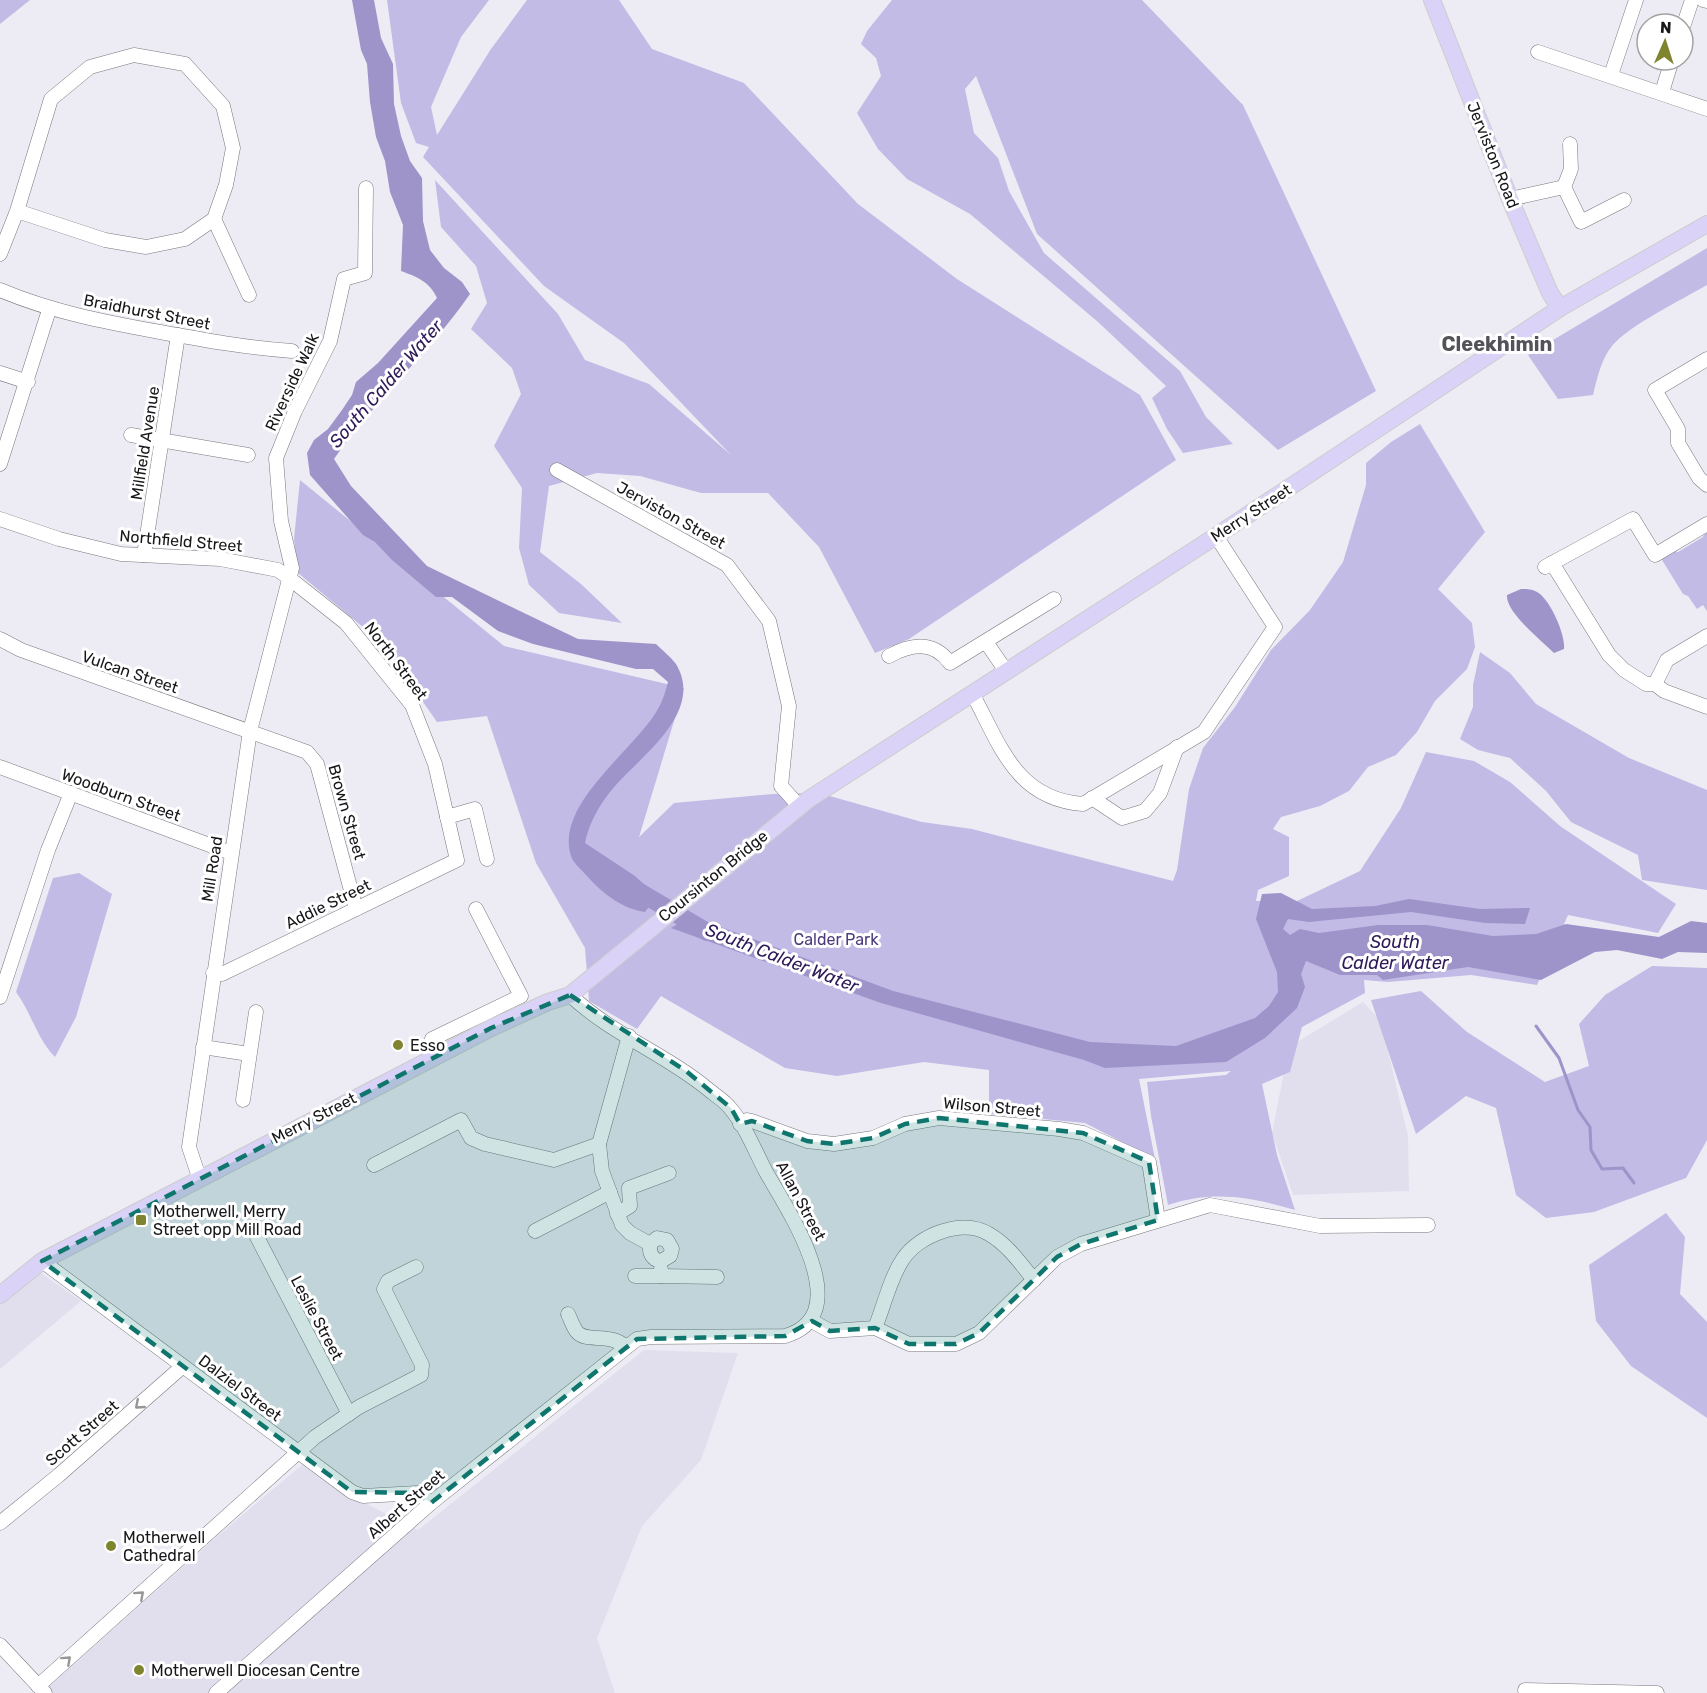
<svg xmlns="http://www.w3.org/2000/svg" width="1707" height="1693" viewBox="0 0 1707 1693" font-family="Rubik,sans-serif">
<style>
.built{fill:#e1dfee}
.green{fill:#c2bbe6}
.water{fill:#9e94ca}
.lines{fill:none;stroke-linecap:round;stroke-linejoin:round}
.stream{stroke:#9e94ca;stroke-width:3}
.river{stroke:#9e94ca;stroke-width:18}
.minor-casing{stroke:#79787f;stroke-width:15}
.major-casing{stroke:#cccccd;stroke-width:18}
.minor{stroke:#fff;stroke-width:14}
.major{stroke:#dad3f7;stroke-width:16}
.oneway{stroke:#979798}
.marked{fill:#0f766e;fill-opacity:0.2;stroke:#0f766e;stroke-width:4.5;stroke-dasharray:12 8;stroke-linejoin:round}
.poi-dot{fill:#7f842f;stroke:#fff;stroke-width:2}
.labels{text-anchor:middle;dominant-baseline:central;stroke-width:6;stroke-linejoin:round;paint-order:stroke}
.street-label{font-size:16px;fill:#17171a;stroke:#fff}
.park-label{font-size:16px;fill:#4c3b7e;stroke:#fff}
.poi-label{font-size:16px;fill:#17171a;stroke:#fff;text-anchor:start}
.water-label{font-size:18px;font-style:italic;fill:#2e1a59;stroke:#fff}
.quarter-label{font-size:20px;font-weight:bold;fill:#535259;stroke:#fff}
</style>
<rect width="100%" height="100%" fill="#edecf4"/>
<!-- built -->
<g class="built">
<polygon points="1363,1002 1381,1021 1408,1136 1409,1191 1293,1195 1272,1133 1289,1047"/>
<polygon points="38,1271 81,1301 0,1369 0,1305"/>
<polygon points="644,1350 738,1353 701,1460 642,1526 597,1638 615,1693 42,1693 214,1539 303,1464 355,1498 418,1530"/>
</g>
<!-- green -->
<g class="green">
<polygon points="0,0 30,0 0,24"/>
<polygon points="387,0 489,0 461,37 431,107 437,135 491,49 527,0 619,0 652,49 744,83 858,204 957,279 1140,395 1176,460 909,639 875,653 819,547 768,493 701,493 640,476 597,473 549,486 540,552 581,584 622,623 559,613 529,585 519,548 522,488 494,446 521,394 512,368 471,329 487,303 476,266 441,227 435,180 558,314 585,360 649,384 731,455 624,343 544,286 423,157 429,147 416,143 401,103"/>
<polygon points="892,0 1142,0 1243,105 1376,391 1278,450 1037,234 976,76 965,89 974,133 998,158 1009,191 1044,253 1180,371 1206,417 1233,444 1183,453 1167,429 1152,398 1166,386 1098,322 970,214 907,179 878,149 857,113 881,76 876,58 861,44 867,31"/>
<path d="M 1707,248 L 1707,285 C 1683,299 1628,326 1612,346 C 1601,359 1597,379 1593,395 L 1558,399 L 1528,355 Z"/>
<path d="M 1420,424 L 1485,532 L 1438,589 L 1472,623 L 1475,647 L 1467,669 L 1435,701 L 1417,732 L 1396,755 L 1368,767 L 1349,791 L 1320,806 L 1281,817 L 1273,829 L 1289,837 L 1289,876 L 1258,890 L 1256,901 L 1297,901 L 1360,871 L 1401,808 L 1426,752 L 1474,761 L 1510,782 L 1560,826 L 1676,904 L 1658,933 L 1568,915 L 1537,985 L 1471,975 L 1388,982 L 1364,980 L 1365,993 L 1302,1027 L 1290,1072 L 1262,1084 L 1277,1155 L 1295,1210 C 1251,1197 1213,1190 1168,1205 L 1151,1116 L 1147,1082 L 1226,1075 L 1231,1071 L 1139,1079 L 1155,1159 L 1085,1123 L 989,1114 L 989,1070 L 924,1062 L 837,1076 L 785,1068 L 661,996 L 637,1029 L 589,1001 L 585,948 L 536,863 L 487,716 L 437,722 L 382,643 L 298,573 L 294,539 L 300,480 L 504,646 L 684,688 L 639,837 L 674,803 L 773,794 L 819,793 L 922,822 L 972,829 L 1173,881 L 1177,870 L 1189,789 L 1203,748 L 1235,707 L 1271,650 L 1310,610 L 1343,562 L 1366,485 L 1366,463 L 1391,442 Z"/>
<polygon points="1707,528 1707,611 1703,605 1697,609 1688,596 1683,594 1662,560 1662,556 1670,550 1678,552 1703,537"/>
<polygon points="1480,652 1510,673 1536,704 1629,758 1707,790 1707,890 1642,880 1638,855 1571,822 1546,791 1510,758 1478,750 1460,739 1473,707 1473,685"/>
<path d="M 79,873 L 112,894 L 76,1017 L 55,1057 C 36,1037 32,1014 16,992 L 53,878 Z"/>
<polygon points="1652,966 1707,968 1707,1140 1686,1178 1594,1212 1546,1218 1516,1195 1496,1108 1466,1096 1416,1134 1371,1000 1421,991 1467,1032 1545,1082 1589,1066 1579,1024 1605,995"/>
<polygon points="1666,1213 1685,1237 1680,1294 1707,1322 1707,1418 1631,1366 1596,1321 1589,1265"/>
</g>
<!-- water -->
<g class="water">
<path d="M 352,0 L 374,0 L 381,38 L 393,64 L 394,104 L 401,136 L 410,161 L 422,178 L 423,221 L 430,250 L 444,268 L 462,282 L 470,294 C 429,353 374,401 334,459 L 351,486 L 427,566 L 578,639 L 656,644 C 662,650 671,657 676,664 C 705,712 641,756 615,786 C 601,802 589,822 585,843 L 635,876 L 657,896 L 645,912 C 623,909 603,894 588,877 C 583,871 573,863 571,856 C 554,803 638,748 659,707 C 663,700 666,690 668,682 L 653,669 L 636,669 L 533,644 L 498,631 L 452,597 L 436,597 L 392,560 L 375,542 L 363,535 L 310,475 L 307,453 L 314,440 L 328,429 L 342,410 L 352,395 L 356,382 L 378,363 L 437,298 C 429,281 417,277 401,271 L 403,225 L 390,192 L 385,161 L 376,137 L 370,102 L 367,64 L 361,50 Z"/>
<path d="M 1521,589 C 1525,589 1531,589 1535,591 C 1549,596 1566,635 1564,649 L 1554,653 C 1542,641 1505,612 1507,595 Z"/>
<polygon points="1281,893 1312,909 1375,906 1409,899 1480,909 1530,908 1525,924 1485,923 1411,912 1309,922 1288,919 1283,929 1290,935 1300,929 1319,933 1378,925 1427,925 1493,936 1536,934 1566,924 1659,937 1691,921 1707,923 1707,953 1678,952 1662,959 1617,950 1595,952 1541,980 1468,967 1383,980 1377,975 1340,975 1306,961 1301,974 1305,987 1297,1008 1265,1038 1226,1062 1105,1068 1084,1060 881,1003 671,928 691,916 893,991 1090,1042 1176,1046 1255,1018 1269,1006 1278,992 1277,972 1256,919 1262,894"/>
</g>
<g class="lines">
<!-- stream -->
<polyline class="stream" points="1536,1026 1559,1058 1578,1110 1590,1127 1591,1150 1602,1169 1623,1168 1634,1183"/>
<!-- river -->
<polyline class="river" points="633,888 707,932"/>
<defs>
<g id="minor">
<polyline points="1703,0 1707,1"/>
<polyline points="1683,27 1692,0"/>
<polyline points="1538,52 1707,109"/>
<polyline points="1611,75 1636,0"/>
<polyline points="1662,92 1672,60"/>
<polyline points="1564,187 1571,169 1570,144"/>
<polyline points="1510,199 1564,187 1581,222 1624,200"/>
<polyline points="214,219 249,295"/>
<polyline points="0,254 17,211 51,99 90,67 134,55 185,64 223,106 233,148 226,185 214,219 185,239 146,247 105,240 17,211"/>
<path d="M 0,290 C 52,312 105,322 160,332 C 204,340 248,348 292,351"/>
<polyline points="1707,359 1655,390 1678,429 1678,443 1699,478 1707,485"/>
<polyline points="0,373 28,382"/>
<polyline points="131,435 248,455"/>
<polyline points="0,464 49,310"/>
<polyline points="557,470 727,565 769,621 789,706 781,786 799,806"/>
<polyline points="0,519 59,539 121,554 220,559 278,570 289,578 346,623 412,705 435,764 457,860 222,974 213,973"/>
<polyline points="144,555 178,335"/>
<polyline points="1552,563 1609,655 1624,670 1646,684 1655,684 1664,691 1707,707"/>
<polyline points="1545,567 1633,519 1655,555 1707,524"/>
<polyline points="0,639 21,650 307,752 317,764 356,909"/>
<polyline points="986,642 1006,671"/>
<path d="M 889,656 C 911,644 933,640 950,663 L 1054,599"/>
<polyline points="1655,684 1667,660 1707,636"/>
<path d="M 972,693 C 1000,744 1015,799 1083,804 L 1204,732 L 1275,627 L 1216,536"/>
<polyline points="0,767 231,853"/>
<polyline points="1092,798 1122,818 1145,811 1160,793 1177,747"/>
<polyline points="447,817 475,809 487,859"/>
<polyline points="0,997 48,850 71,793"/>
<path d="M 629,1036 L 599,1144 L 602,1171 L 622,1225 L 630,1233 L 650,1244 L 657,1238 L 667,1240 L 672,1249 L 670,1256 L 661,1261 C 652,1260 649,1253 650,1244"/>
<polyline points="203,1047 249,1054"/>
<polyline points="432,1058 432,1039 521,996 476,909"/>
<polyline points="243,1100 256,1012"/>
<polyline points="740,1124 747,1120 752,1121 807,1141 834,1144 873,1138 905,1124 939,1118 1059,1129 1083,1133 1149,1162 1158,1220"/>
<polyline points="374,1165 461,1120 471,1138 485,1144 554,1160 599,1144"/>
<polyline points="199,1177 189,1147 250,731 292,568 281,521 276,458 295,411 330,341 344,279 365,273 366,188"/>
<polyline points="617,1214 630,1206 629,1188 669,1173"/>
<polyline points="535,1231 610,1192"/>
<polyline points="257,1237 349,1414"/>
<polyline points="42,1261 352,1492 363,1496 417,1493 431,1503"/>
<polyline points="635,1276 661,1276 661,1269"/>
<polyline points="661,1276 717,1277"/>
<path d="M 568,1314 C 571,1320 573,1327 577,1332 C 586,1343 610,1332 626,1347"/>
<polyline points="810,1320 830,1331 875,1328 909,1344 956,1344 979,1333 1057,1257 1081,1244 1210,1205 1320,1226 1428,1225"/>
<path d="M 875,1328 C 884,1306 890,1278 903,1259 C 919,1235 962,1218 989,1234 C 1008,1245 1021,1264 1034,1280"/>
<polyline points="0,1523 59,1475 183,1366"/>
<polyline points="0,1645 45,1693"/>
<polyline points="38,1686 315,1437 359,1407 421,1375 422,1365 384,1289 388,1281 416,1267"/>
<polyline points="1525,1690 1657,1693"/>
<path d="M 216,1693 L 431,1503 L 637,1339 L 651,1337 L 785,1336 C 859,1315 787,1209 766,1172 C 755,1151 745,1125 730,1108 C 725,1101 716,1096 709,1090 C 666,1054 611,1034 570,995"/>
</g>
<g id="major">
<polyline points="1432,0 1510,199 1550,293 1560,308"/>
<polyline points="0,1295 42,1261 491,1028 548,1002 570,995 809,799 1216,536 1560,308 1707,224"/>
</g>
</defs>
<!-- minor casing -->
<use href="#minor" class="minor-casing"/>
<!-- major casing -->
<use href="#major" class="major-casing"/>
<!-- minor -->
<use href="#minor" class="minor"/>
<!-- major -->
<use href="#major" class="major"/>
</g>
<!-- one-way arrows -->
<defs><path id="oneway-chevron" d="M-2-3.5L2.5 0L-2 3.5" fill="none" stroke-width="1.6" stroke-linecap="round" stroke-linejoin="round" transform="scale(1.5)"/></defs>
<g class="oneway">
<use href="#oneway-chevron" transform="translate(139 1405) rotate(139)"/>
<use href="#oneway-chevron" transform="translate(140 1595) rotate(-42)"/>
<use href="#oneway-chevron" transform="translate(67 1660) rotate(-42)"/>
</g>
<!-- marked area -->
<path class="marked" d="M 570,995 L 686,1071 L 731,1108 L 740,1124 L 752,1121 L 807,1141 L 834,1144 L 873,1138 L 905,1124 L 939,1118 L 1083,1133 L 1149,1162 L 1158,1220 L 1081,1244 L 1057,1257 L 979,1333 L 956,1344 L 909,1344 L 875,1328 L 830,1331 L 812,1321 L 785,1336 L 637,1339 L 431,1503 L 417,1493 L 352,1492 L 42,1261 L 491,1028 Z"/>
<!-- markers -->
<g class="poi-dot">
<circle cx="398" cy="1045" r="6"/>
<rect x="135" y="1214" width="12" height="12" rx="3"/>
<circle cx="111" cy="1546" r="6"/>
<circle cx="139" cy="1670" r="6"/>
</g>
<g class="labels">
<!-- street labels -->
<g class="street-label">
<text transform="translate(1493 155) rotate(68)">Jerviston Road</text>
<text transform="translate(147 312) rotate(11)">Braidhurst Street</text>
<text transform="translate(292 382) rotate(-65)">Riverside Walk</text>
<text transform="translate(145 443) rotate(-81)">Millfield Avenue</text>
<text transform="translate(1251 513) rotate(-33)">Merry Street</text>
<text transform="translate(671 515) rotate(29)">Jerviston Street</text>
<text transform="translate(181 541) rotate(5)">Northfield Street</text>
<text transform="translate(396 661) rotate(53)">North Street</text>
<text transform="translate(130 672) rotate(19)">Vulcan Street</text>
<text transform="translate(121 795) rotate(20)">Woodburn Street</text>
<text transform="translate(347 812) rotate(74)">Brown Street</text>
<text transform="translate(212 869) rotate(-81)">Mill Road</text>
<text transform="translate(713 876) rotate(-39)">Coursinton Bridge</text>
<text transform="translate(328 904) rotate(-26)">Addie Street</text>
<text transform="translate(992 1107) rotate(5)">Wilson Street</text>
<text transform="translate(314 1118) rotate(-27)">Merry Street</text>
<text transform="translate(801 1201) rotate(62)">Allan Street</text>
<text transform="translate(317 1318) rotate(62)">Leslie Street</text>
<text transform="translate(240 1388) rotate(37)">Dalziel Street</text>
<text transform="translate(82 1433) rotate(-41)">Scott Street</text>
<text transform="translate(406 1504) rotate(-41)">Albert Street</text>
</g>
<!-- park labels -->
<g class="park-label">
<text x="836" y="939">Calder Park</text>
</g>
<!-- poi labels -->
<g class="poi-label">
<text x="410" y="1045">Esso</text>
<text x="153" y="1211">Motherwell, Merry<tspan x="153" dy="18">Street opp Mill Road</tspan></text>
<text x="123" y="1537">Motherwell<tspan x="123" dy="18">Cathedral</tspan></text>
<text x="151" y="1670">Motherwell Diocesan Centre</text>
</g>
<!-- water labels -->
<g class="water-label">
<text transform="translate(386 384) rotate(-49)">South Calder Water</text>
<text x="1395" y="942">South<tspan x="1395" dy="21">Calder Water</tspan></text>
<text transform="translate(782 958) rotate(21)">South Calder Water</text>
</g>
<!-- quarter labels -->
<g class="quarter-label">
<text x="1497" y="344">Cleekhimin</text>
</g>
</g>
<!-- north arrow -->
<g transform="translate(1665 42) rotate(3)"><circle r="28" fill="#ffffff" stroke="#a2a2a3" stroke-width="1.5"/>
<path d="M0-4.5L10 22L0 15L-10 22Z" fill="#7f842f"/>
<text y="-9" font-size="16" font-weight="bold" text-anchor="middle" fill="#17171a">N</text>
</g>
</svg>
